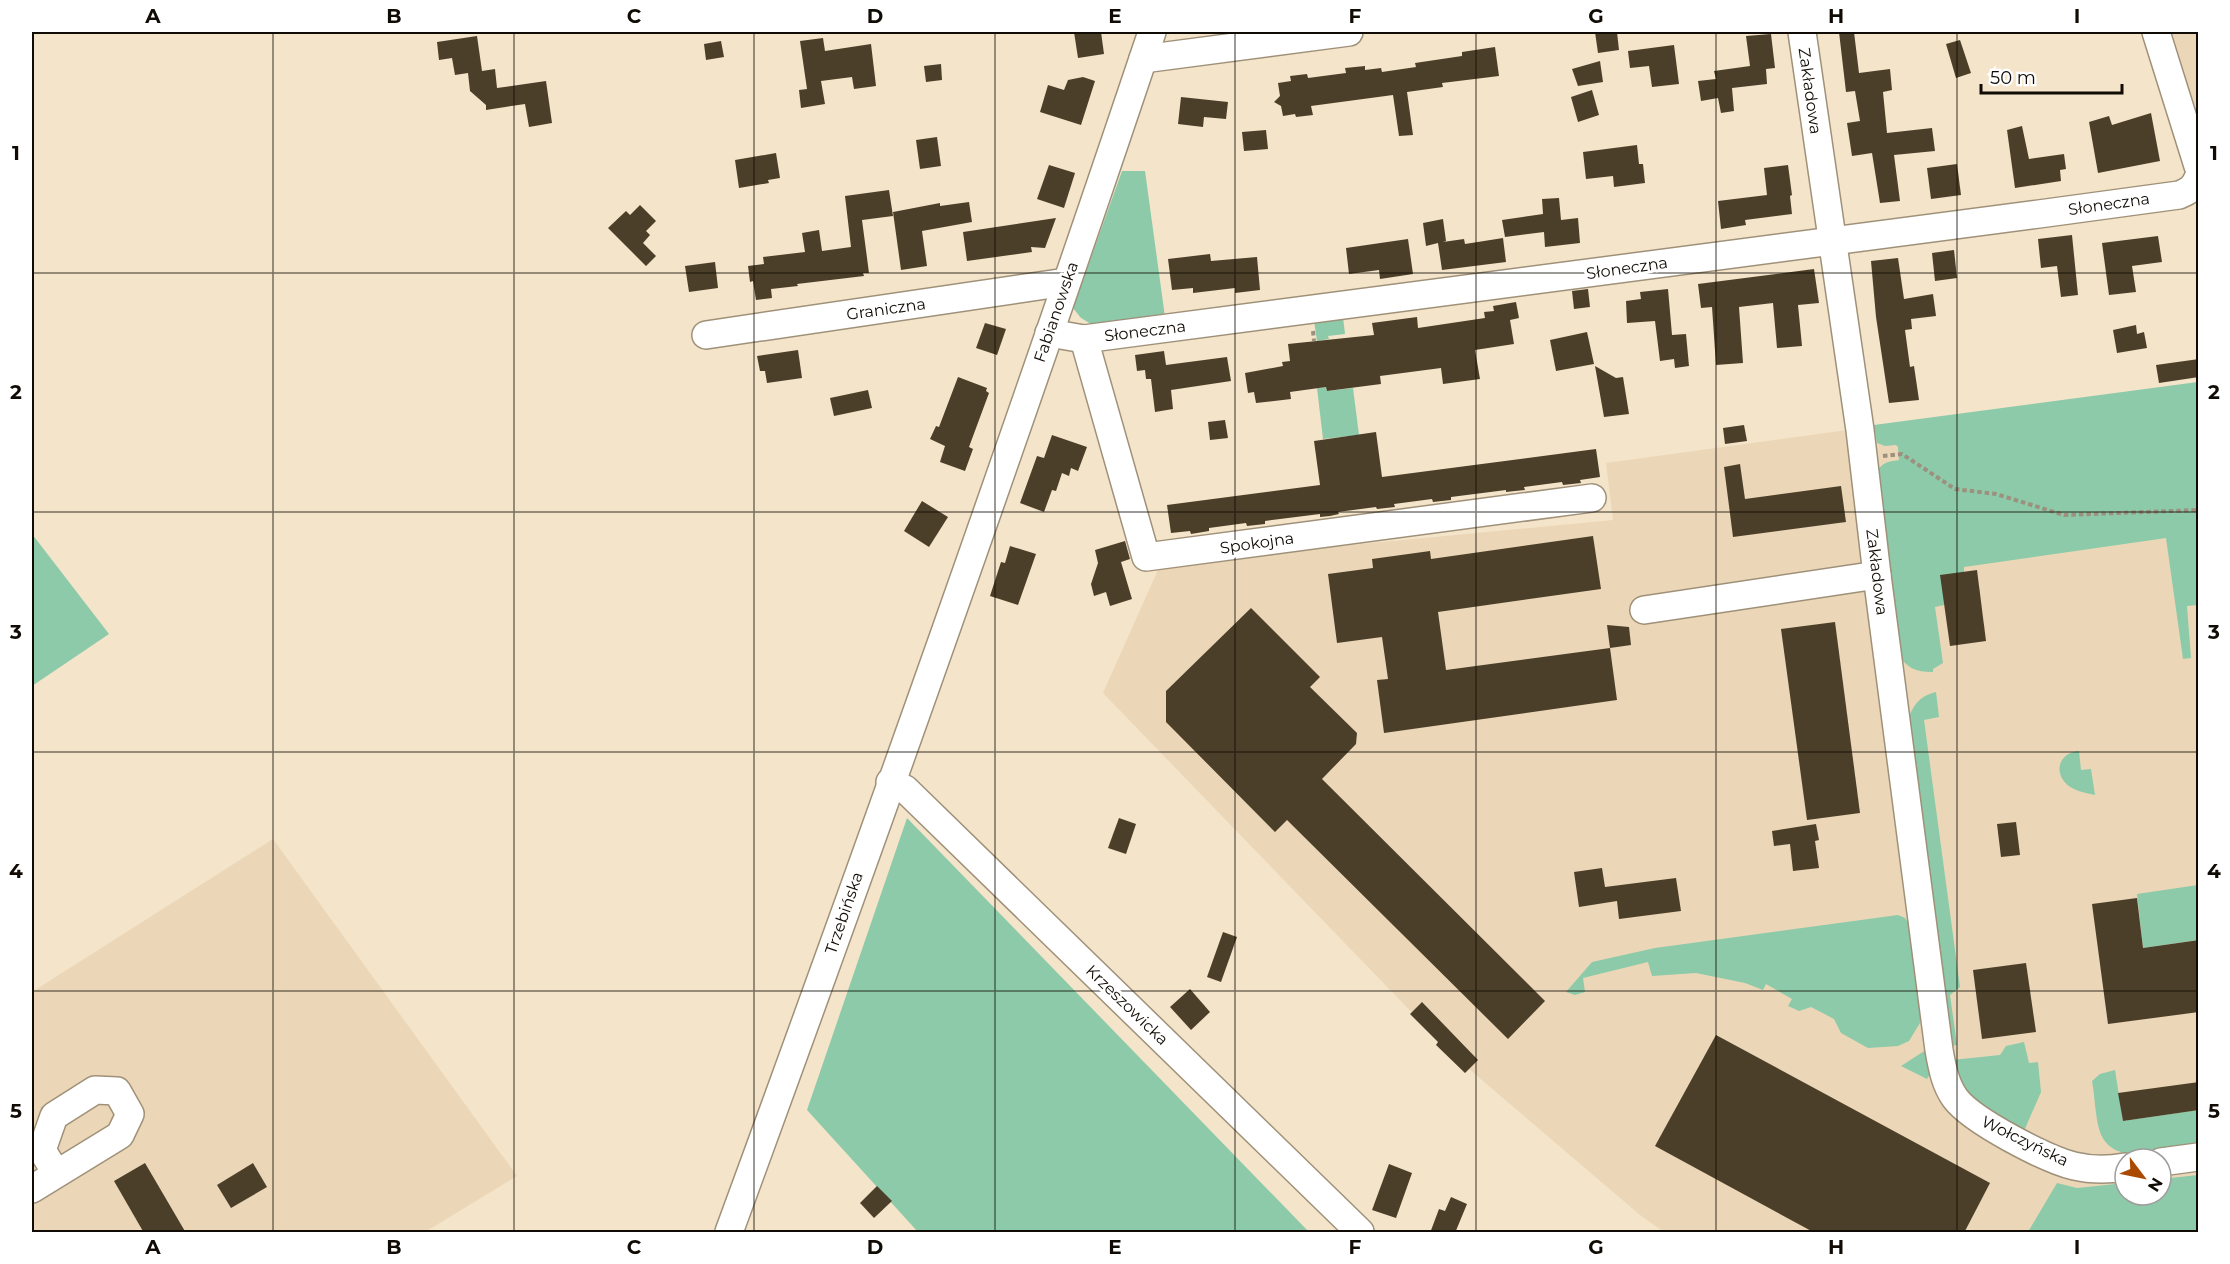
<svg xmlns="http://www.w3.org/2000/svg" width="2230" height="1264" viewBox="0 0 2230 1264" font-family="Montserrat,sans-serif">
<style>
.built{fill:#ebd7b7;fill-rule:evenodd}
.green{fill:#8ccaa9}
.building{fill:#4c3f2a}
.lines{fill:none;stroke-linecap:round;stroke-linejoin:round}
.minor-casing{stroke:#9f9179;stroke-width:30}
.path{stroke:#9c907e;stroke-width:4;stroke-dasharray:4.5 3;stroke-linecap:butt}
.minor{stroke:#fff;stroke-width:27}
.grid{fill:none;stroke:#100b04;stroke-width:1.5;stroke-opacity:0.55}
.labels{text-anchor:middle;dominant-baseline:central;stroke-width:6;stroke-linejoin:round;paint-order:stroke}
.street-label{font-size:16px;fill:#100b04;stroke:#fff}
.neatline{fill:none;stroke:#100b04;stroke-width:2}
.grid-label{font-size:20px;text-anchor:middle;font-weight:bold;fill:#100b04}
</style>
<rect width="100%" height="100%" fill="#f4e4ca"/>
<!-- built -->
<g class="built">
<polygon points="2172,32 2198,32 2198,117"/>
<path d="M 2198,382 L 2198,1232 L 1664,1232 L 1640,1215 L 1455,1057 L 1103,693 L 1161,563 L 1613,520 L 1606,463 ZM 2125,1159 L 2161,1159 L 2161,1195 L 2125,1195 Z"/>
<polygon points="273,839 517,1176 425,1232 32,1232 32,992"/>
</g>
<!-- green -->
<g class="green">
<polygon points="1122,171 1145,171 1165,317 1091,324 1081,318 1073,308"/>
<polygon points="1343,317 1345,334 1328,336 1329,339 1317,341 1314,321"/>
<path d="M 2198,382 L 2198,605 L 2187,606 L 2191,658 L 2183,659 L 2166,538 L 1964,567 L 1964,572 L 1944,605 L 1935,607 L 1943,663 L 1933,669 L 1933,672 C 1915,672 1907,668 1897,653 L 1875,479 C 1879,464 1884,462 1899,460 L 1898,447 L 1896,445 L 1885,446 L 1877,443 L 1874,425 Z"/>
<polygon points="1326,387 1327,391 1353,388 1359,435 1323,439 1317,388"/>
<polygon points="32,534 109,634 32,686"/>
<path d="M 1936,692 L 1939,717 L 1924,720 L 1960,987 L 1950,995 L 1957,1045 L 1950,1046 L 1908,719 C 1914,704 1920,696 1936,692 Z"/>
<path d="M 2079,751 L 2081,770 L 2091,769 L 2095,795 C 2087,793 2079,792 2072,788 C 2053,777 2056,753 2079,751 Z"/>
<polygon points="907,818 1309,1232 918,1232 807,1110"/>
<polygon points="2198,885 2198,940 2143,948 2137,894"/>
<polygon points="1898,915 1905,918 1909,924 1923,1004 1920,1023 1909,1041 1898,1046 1868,1048 1841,1033 1834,1019 1811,1007 1799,1011 1788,1006 1792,999 1766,984 1763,990 1745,983 1696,973 1652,976 1648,962 1583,978 1585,992 1575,995 1566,992 1592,962 1655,948"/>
<polygon points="2024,1042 2029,1063 2038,1062 2041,1092 2024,1131 1981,1108 1956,1079 1952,1060 2000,1055 2006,1046"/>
<polygon points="1929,1048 1930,1074 1927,1079 1901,1066"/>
<path d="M 2115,1070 L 2123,1121 L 2198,1110 L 2198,1147 C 2170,1151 2113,1169 2100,1132 C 2095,1117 2095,1097 2092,1081 L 2100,1074 Z"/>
<polygon points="2198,1175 2198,1232 2028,1232 2057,1183 2077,1188 2125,1183 2125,1195 2161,1195 2161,1179"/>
</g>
<!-- building -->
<g class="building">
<polygon points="1074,32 1101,32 1104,54 1078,58"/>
<polygon points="1595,32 1617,32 1619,50 1598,53"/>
<polygon points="1839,32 1854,32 1859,73 1890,69 1892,90 1883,92 1887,133 1932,128 1935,151 1894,155 1900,201 1880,203 1872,153 1852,156 1847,123 1860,121 1855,91 1846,92"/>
<polygon points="1771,34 1775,68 1766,69 1767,84 1732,88 1734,111 1721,113 1718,98 1701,101 1698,81 1716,79 1714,71 1750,66 1746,36"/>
<polygon points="477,36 482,71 495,69 497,88 546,81 552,123 529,127 525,104 486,110 486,105 470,91 468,73 455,75 452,58 439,60 437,42"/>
<polygon points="823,38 825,51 871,44 876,86 854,89 852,77 821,81 825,104 801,108 799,90 807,89 800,41"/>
<polygon points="1960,40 1971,73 1956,78 1946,44"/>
<polygon points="721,41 724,57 706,60 704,44"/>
<polygon points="1674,45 1679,84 1652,87 1649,66 1630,68 1628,51"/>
<polygon points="1495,47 1499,76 1442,83 1443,87 1407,92 1413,135 1399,136 1393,95 1311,106 1313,115 1296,117 1295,114 1283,116 1281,106 1274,102 1280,96 1278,83 1291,81 1290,76 1307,74 1308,78 1346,73 1345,68 1365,66 1365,70 1381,68 1382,72 1416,67 1415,63 1462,56 1462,52"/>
<polygon points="1600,61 1603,82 1578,86 1572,69"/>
<polygon points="941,64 942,80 926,82 924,66"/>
<polygon points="1083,77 1095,81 1081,125 1040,112 1048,85 1064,90 1068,80"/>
<polygon points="1592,90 1599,115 1578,122 1571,97"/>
<polygon points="1181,97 1228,102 1226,119 1204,117 1203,127 1178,124"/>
<polygon points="2151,113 2160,161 2098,173 2089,122 2109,116 2112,125"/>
<polygon points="2022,126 2029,159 2064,154 2066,169 2060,170 2061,181 2015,188 2007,130"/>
<polygon points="1266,130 1268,149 1244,151 1242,132"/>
<polygon points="937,137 941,166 920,169 916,140"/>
<polygon points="1637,145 1639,164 1643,164 1645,183 1614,187 1613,176 1586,179 1583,152"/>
<polygon points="776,153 780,178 768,180 769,183 739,188 735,160"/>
<polygon points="1957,164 1961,195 1931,199 1927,168"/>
<polygon points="1049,165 1075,173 1064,208 1037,199"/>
<polygon points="1788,165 1792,195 1790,196 1792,214 1745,220 1746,225 1721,229 1718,201 1767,195 1764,168"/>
<polygon points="889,190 893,216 862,220 869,273 863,273 864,276 797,284 798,286 771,289 772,298 756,300 753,281 750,282 748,266 764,264 763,257 805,252 802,233 819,230 822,251 851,247 845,196"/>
<polygon points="1559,198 1561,220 1578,218 1580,243 1545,247 1544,232 1505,237 1502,220 1543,214 1542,199"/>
<polygon points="969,202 972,222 922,231 927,266 901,270 893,212 940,203 940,206"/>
<polygon points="640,205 656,221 646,231 650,235 643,243 656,256 646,266 608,228 626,211 630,215"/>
<polygon points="1056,218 1045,248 1031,247 1032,252 967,261 963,232"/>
<polygon points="1443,219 1446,241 1443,242 1464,239 1465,244 1503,238 1506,262 1442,270 1438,243 1426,246 1423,223"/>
<polygon points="2072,235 2078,295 2061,297 2057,266 2041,268 2038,239"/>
<polygon points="2158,236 2162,262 2132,266 2136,292 2109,295 2102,243"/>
<polygon points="1408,239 1413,274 1380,279 1379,270 1349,274 1346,248"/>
<polygon points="1954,250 1957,278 1935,281 1932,253"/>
<polygon points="1210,254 1211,261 1257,257 1260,290 1235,293 1235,288 1193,293 1193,288 1172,290 1168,259"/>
<polygon points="1898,258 1904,299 1933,294 1936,316 1911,319 1912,329 1905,330 1910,367 1914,366 1919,400 1889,403 1876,317 1871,261"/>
<polygon points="715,262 718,288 689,292 685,266"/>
<polygon points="1814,269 1819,303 1798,305 1802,346 1777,348 1773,303 1739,307 1743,363 1716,365 1712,307 1701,308 1698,284"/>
<polygon points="1588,289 1590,307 1574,309 1572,291"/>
<polygon points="1668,289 1672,335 1686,334 1689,366 1675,368 1674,359 1660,361 1655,321 1627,323 1626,301 1641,299 1640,292"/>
<polygon points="1516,302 1519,318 1510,320 1514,344 1475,350 1480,379 1443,384 1441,368 1380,376 1381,384 1327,391 1326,387 1290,392 1291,399 1256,403 1254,392 1248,393 1245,373 1283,366 1282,362 1290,361 1288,344 1374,335 1372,323 1417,317 1418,328 1485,318 1484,312 1494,311 1493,306"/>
<polygon points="985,323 1006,329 997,355 976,348"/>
<polygon points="2136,325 2137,334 2144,332 2147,348 2117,353 2113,330"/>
<polygon points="1587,332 1594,364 1556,371 1550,340"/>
<polygon points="798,350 802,378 767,383 765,371 760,371 757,356"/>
<polygon points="1164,351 1166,365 1227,357 1231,381 1171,390 1173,409 1155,412 1151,379 1146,379 1145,370 1137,371 1135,355"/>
<polygon points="2199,359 2199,377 2159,383 2156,365"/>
<polygon points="1595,366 1616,378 1623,377 1629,414 1604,417"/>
<polygon points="958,377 987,388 986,391 989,393 969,447 973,449 965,471 940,462 945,446 930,439 936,426 939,427"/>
<polygon points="868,390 872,408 834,416 830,398"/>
<polygon points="1225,420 1228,438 1210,440 1208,422"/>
<polygon points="1744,425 1747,441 1725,444 1723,428"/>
<polygon points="1376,432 1382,477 1596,449 1600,477 1580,480 1581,483 1563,485 1562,482 1524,487 1525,490 1515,491 1506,492 1506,490 1451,497 1451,500 1433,502 1432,499 1394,504 1395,507 1377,509 1376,507 1338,512 1339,514 1330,516 1320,517 1320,514 1265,521 1265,524 1247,526 1246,523 1209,528 1209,531 1191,534 1190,531 1171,533 1167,505 1320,485 1314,441"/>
<polygon points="1052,435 1087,447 1078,471 1071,468 1069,476 1062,473 1056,491 1052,490 1044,512 1020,503 1037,456 1044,458"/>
<polygon points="1740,464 1745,499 1841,486 1846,522 1733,537 1724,467"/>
<polygon points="922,501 948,517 929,547 904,531"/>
<polygon points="1593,536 1601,589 1438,612 1446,670 1610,648 1617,700 1384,733 1377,680 1388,679 1382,637 1337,643 1328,574 1373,568 1372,559 1430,551 1431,559"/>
<polygon points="1125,541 1130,559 1121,562 1132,599 1110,606 1106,592 1094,596 1091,584 1098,563 1095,550"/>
<polygon points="1010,546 1036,554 1018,605 990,596 1001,562 1005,563"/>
<polygon points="1977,570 1986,641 1950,646 1940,575"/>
<polygon points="1251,608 1320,677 1310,687 1357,733 1356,744 1322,779 1545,1001 1508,1039 1287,820 1275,832 1166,722 1166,691"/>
<polygon points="1835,622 1860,813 1807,820 1781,629"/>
<polygon points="1607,625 1629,627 1631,645 1610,648"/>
<polygon points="1119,818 1136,824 1126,854 1108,848"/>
<polygon points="2016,822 2020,855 2001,857 1997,824"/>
<polygon points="1816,824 1819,840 1815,841 1819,868 1793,871 1790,844 1774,846 1772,831"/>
<polygon points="1602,868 1605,887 1676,878 1681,911 1619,919 1617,901 1579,907 1574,872"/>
<polygon points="2137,898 2143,948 2199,940 2199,1012 2108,1024 2092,904"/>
<polygon points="1223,932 1237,937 1221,982 1207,977"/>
<polygon points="2026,963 2036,1032 1982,1039 1973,970"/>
<polygon points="1190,989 1210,1012 1191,1030 1170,1007"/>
<polygon points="1422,1002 1478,1060 1465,1073 1436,1045 1438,1042 1410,1014"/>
<polygon points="1716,1035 1990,1183 1964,1233 1815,1233 1655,1146"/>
<polygon points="2199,1082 2199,1110 2123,1121 2118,1093"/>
<polygon points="145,1163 186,1233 144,1233 114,1181"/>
<polygon points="253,1163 267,1187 231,1208 217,1185"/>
<polygon points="1389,1164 1412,1173 1396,1218 1372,1210"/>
<polygon points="877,1186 892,1201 874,1218 860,1203"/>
<polygon points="1451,1197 1467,1204 1455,1233 1430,1233 1439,1209 1445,1211"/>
</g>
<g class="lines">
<defs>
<g id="minor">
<path d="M 1802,32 L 1860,430 L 1877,575 L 1939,1050 C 1942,1067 1945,1084 1955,1098 C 1972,1121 2046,1159 2074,1166 C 2091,1170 2108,1170 2125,1167"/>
<polyline points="2156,32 2198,166"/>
<polyline points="1143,59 1349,32"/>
<path d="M 1049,333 L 1084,339 L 2039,214 L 2179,195 C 2189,191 2194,188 2198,178"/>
<polyline points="706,335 1066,282"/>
<polyline points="1084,339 1146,557 1592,498"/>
<polyline points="1644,610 1877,575"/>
<polyline points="890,782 905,789 1360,1232"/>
<polyline points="2161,1162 2198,1157"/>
<polyline points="32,1189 120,1135 130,1114 117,1091 95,1090 54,1116 42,1150 56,1173"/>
<path d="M 729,1232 C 875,834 1017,434 1152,32"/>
</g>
</defs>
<!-- minor casing -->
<use href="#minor" class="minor-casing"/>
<!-- path -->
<g class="path">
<polyline points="1313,331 1314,341"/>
<polyline points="1883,456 1902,454 1955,489 1996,494 2064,515 2198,510"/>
</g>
<!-- minor -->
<use href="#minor" class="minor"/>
</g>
<!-- grid -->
<path class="grid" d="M 273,32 L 273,1232M 514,32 L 514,1232M 754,32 L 754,1232M 995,32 L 995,1232M 1235,32 L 1235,1232M 1476,32 L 1476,1232M 1716,32 L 1716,1232M 1957,32 L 1957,1232M 32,273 L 2198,273M 32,512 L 2198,512M 32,752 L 2198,752M 32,991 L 2198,991"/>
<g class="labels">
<!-- street labels -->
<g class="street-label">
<text transform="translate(1810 91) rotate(82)">Zakładowa</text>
<text transform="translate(2109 204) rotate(-8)">Słoneczna</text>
<text transform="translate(1627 268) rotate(-8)">Słoneczna</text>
<text transform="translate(886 309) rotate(-8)">Graniczna</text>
<text transform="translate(1056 312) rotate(-71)">Fabianowska</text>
<text transform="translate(1145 331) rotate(-7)">Słoneczna</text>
<text transform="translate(1257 543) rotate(-8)">Spokojna</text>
<text transform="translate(1877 572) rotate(83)">Zakładowa</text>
<text transform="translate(844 913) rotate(-71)">Trzebińska</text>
<text transform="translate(1127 1005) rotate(44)">Krzeszowicka</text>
<text transform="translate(2025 1141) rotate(26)">Wołczyńska</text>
</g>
</g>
<!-- border -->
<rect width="2230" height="1264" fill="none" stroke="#ffffff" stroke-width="66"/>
<!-- north arrow -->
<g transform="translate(2143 1177) rotate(122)"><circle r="28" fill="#ffffff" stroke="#9f9d9b" stroke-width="1.5"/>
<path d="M0-4.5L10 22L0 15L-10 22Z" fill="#aa4a02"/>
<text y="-9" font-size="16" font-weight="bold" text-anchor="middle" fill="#100b04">N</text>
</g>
<!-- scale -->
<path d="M1981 84v9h141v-9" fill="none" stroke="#100b04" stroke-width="3"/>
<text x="1990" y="84" font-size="18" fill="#100b04" stroke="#ffffff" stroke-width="4.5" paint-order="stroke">50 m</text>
<rect x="33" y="33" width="2164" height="1198" class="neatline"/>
<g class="grid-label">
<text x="153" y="23">A</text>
<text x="394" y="23">B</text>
<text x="634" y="23">C</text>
<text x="875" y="23">D</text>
<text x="1115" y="23">E</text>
<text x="1355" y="23">F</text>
<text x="1596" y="23">G</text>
<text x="1836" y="23">H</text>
<text x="2077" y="23">I</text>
<text x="16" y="160">1</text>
<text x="2214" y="160">1</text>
<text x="16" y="399">2</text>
<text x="2214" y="399">2</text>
<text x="16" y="639">3</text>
<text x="2214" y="639">3</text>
<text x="16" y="878">4</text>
<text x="2214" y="878">4</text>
<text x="16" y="1118">5</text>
<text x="2214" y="1118">5</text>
<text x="153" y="1254">A</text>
<text x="394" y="1254">B</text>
<text x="634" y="1254">C</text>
<text x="875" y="1254">D</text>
<text x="1115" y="1254">E</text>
<text x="1355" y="1254">F</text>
<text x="1596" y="1254">G</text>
<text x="1836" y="1254">H</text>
<text x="2077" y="1254">I</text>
</g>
</svg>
